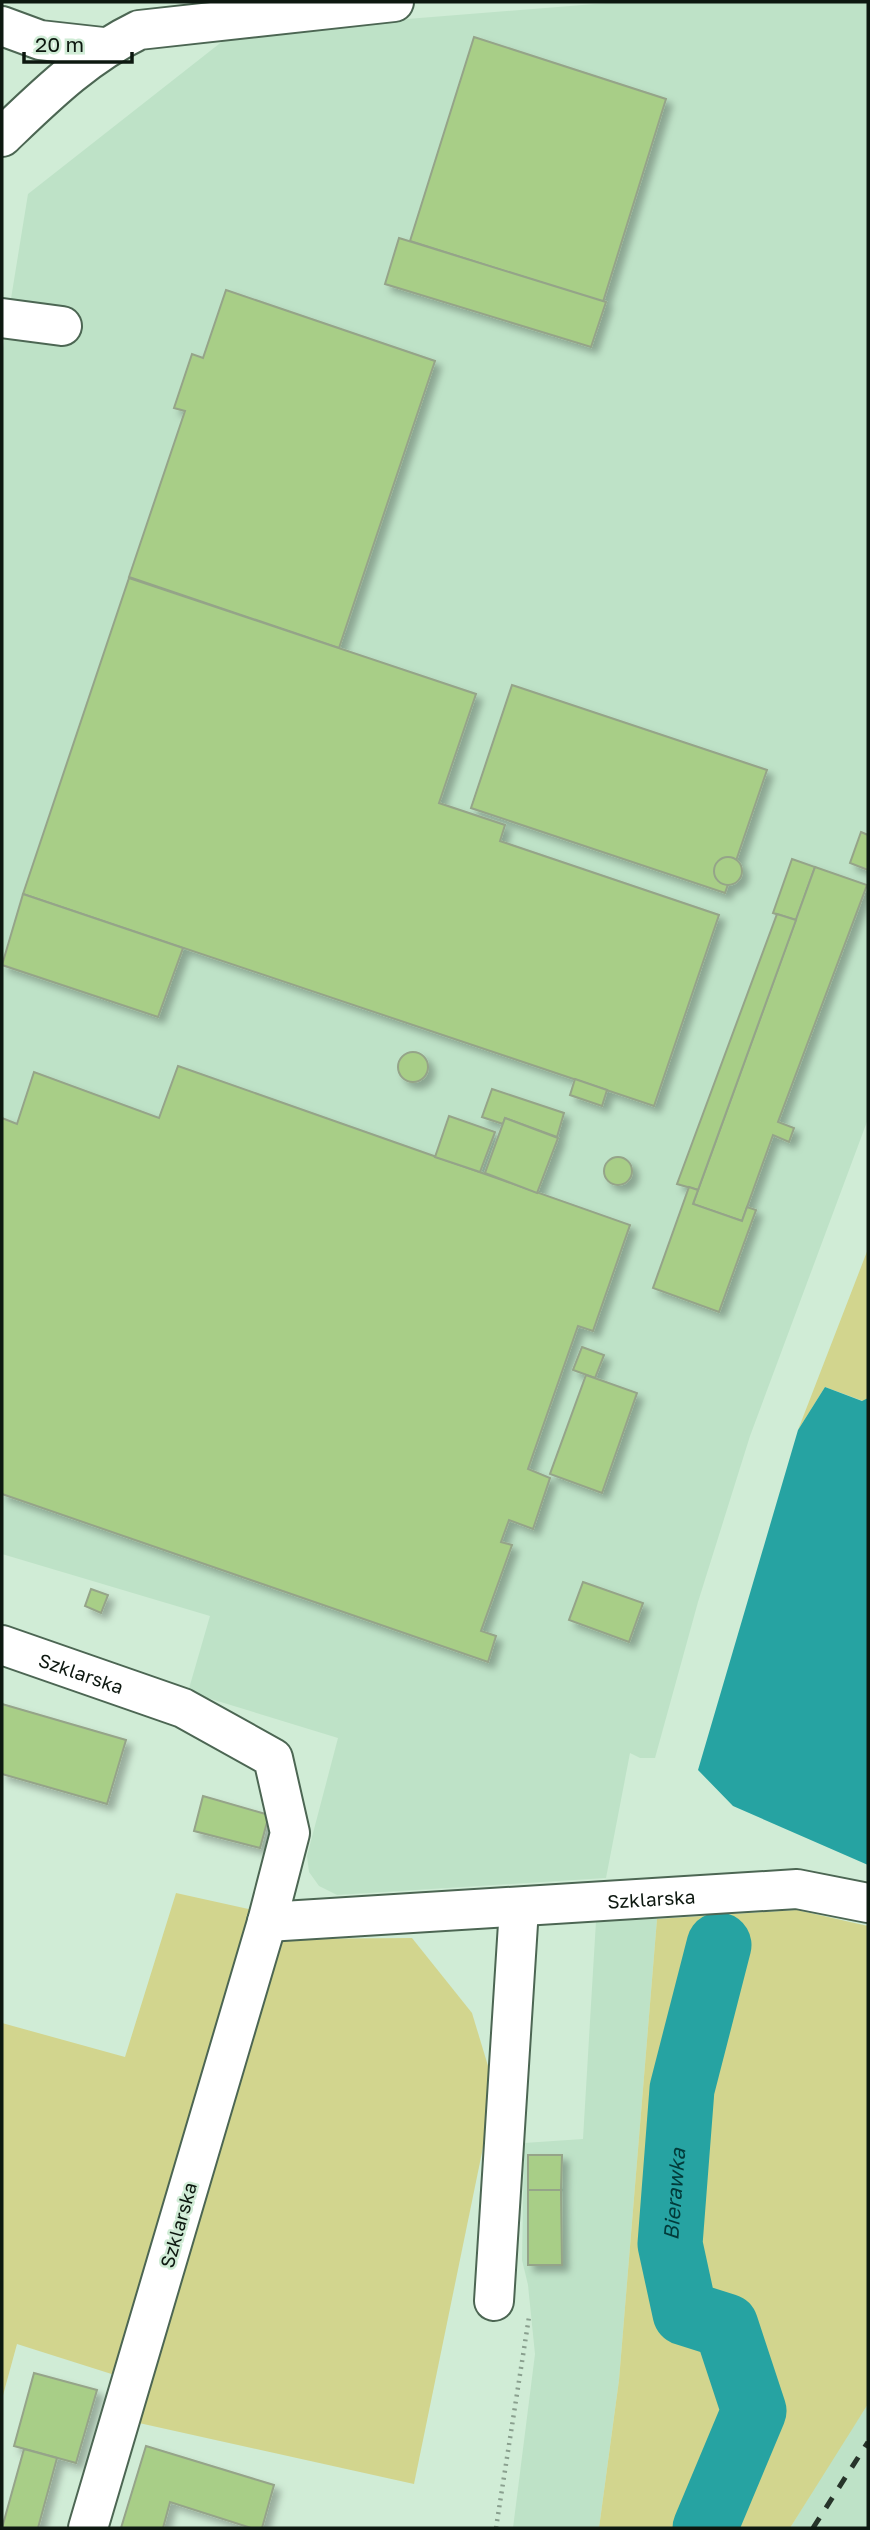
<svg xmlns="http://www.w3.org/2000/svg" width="870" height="2530" viewBox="0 0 870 2530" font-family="'Golos Text',sans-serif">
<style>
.built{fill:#bee2c7}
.green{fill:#d2d58e}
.water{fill:#26a3a2}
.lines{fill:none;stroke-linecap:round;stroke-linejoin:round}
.river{stroke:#26a3a2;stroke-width:65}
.building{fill:#a8ce87;stroke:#95a489;stroke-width:2;filter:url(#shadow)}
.minor-casing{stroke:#4c6653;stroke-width:42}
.path{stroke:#899f8e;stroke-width:4.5;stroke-dasharray:2 5;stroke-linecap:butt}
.minor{stroke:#fff;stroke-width:38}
.rail{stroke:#27342a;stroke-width:5;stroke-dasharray:12 12;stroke-linecap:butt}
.labels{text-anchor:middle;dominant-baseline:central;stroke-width:5;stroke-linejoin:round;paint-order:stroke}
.street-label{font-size:19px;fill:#0d1810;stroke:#d0ecd6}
.water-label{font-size:21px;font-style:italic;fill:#023b3a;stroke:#d0ecd6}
</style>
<defs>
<filter id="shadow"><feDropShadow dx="6" dy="6" stdDeviation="3.5" flood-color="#0004"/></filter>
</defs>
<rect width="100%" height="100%" fill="#d0ecd6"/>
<!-- built -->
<g class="built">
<polygon points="620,2 868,2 868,1119 750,1436 698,1602 655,1758 640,1758 630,1753 606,1878 337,1895 319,1886 309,1872 307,1856 338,1738 188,1692 210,1616 2,1554 2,354 28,194 233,33"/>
<polygon points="657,1919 619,2380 599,2528 513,2528 535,2354 528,2285 522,2260 524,2143 583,2139 596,1921"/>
<polygon points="868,2404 868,2528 790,2528 834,2456"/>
</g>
<!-- green -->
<g class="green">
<polygon points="868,1249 868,1398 863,1401 825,1387 798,1430"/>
<polygon points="176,1893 253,1910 121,2377 17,2344 2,2399 2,2023 125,2057"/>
<polygon points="797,1910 868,1926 868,2404 790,2528 599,2528 619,2380 657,1919"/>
<polygon points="412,1938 472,2013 495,2089 414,2484 139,2423 276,1952 282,1939"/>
</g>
<!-- water -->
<polygon class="water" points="825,1387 862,1401 868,1398 868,1865 733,1806 698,1770 798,1430"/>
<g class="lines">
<!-- river -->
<path class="river" id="s1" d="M 705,2528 L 754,2411 L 726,2326 L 685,2313 L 670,2244 L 682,2089 L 719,1945"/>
</g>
<!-- building -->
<g class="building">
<polygon points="474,37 666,99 603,302 410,241"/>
<polygon points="399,238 606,302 591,347 385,284"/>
<polygon points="226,290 435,361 339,648 129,577 185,411 174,408 192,354 203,358"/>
<polygon points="129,578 476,694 439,803 505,825 500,841 719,915 654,1106 23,894"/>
<polygon points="512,685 767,770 725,893 471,808"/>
<polygon points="861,832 868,835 868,870 850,863"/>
<circle cx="728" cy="871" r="14"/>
<polygon points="792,859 815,867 796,920 773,913"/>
<polygon points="815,867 867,885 778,1122 794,1128 789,1142 773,1135 742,1221 693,1204"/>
<polygon points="23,894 183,948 158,1017 2,965"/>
<polygon points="777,914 796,920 698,1190 677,1184"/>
<circle cx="413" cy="1067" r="15"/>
<polygon points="178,1066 630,1225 593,1331 578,1326 528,1469 550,1478 533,1529 509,1520 501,1542 512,1545 481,1631 496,1636 488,1662 2,1494 2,1118 17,1124 34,1072 159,1118"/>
<polygon points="575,1079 607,1090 602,1106 570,1095"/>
<polygon points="492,1089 564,1113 557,1137 505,1118 503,1124 482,1117"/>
<polygon points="449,1116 495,1132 480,1172 435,1157"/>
<polygon points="505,1118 558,1138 537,1193 485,1173"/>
<circle cx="618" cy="1171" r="14"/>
<polygon points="689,1187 698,1190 693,1204 742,1221 747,1207 756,1210 719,1312 653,1288"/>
<polygon points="582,1347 604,1355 595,1378 573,1370"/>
<polygon points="586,1375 637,1393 602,1493 550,1474"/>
<polygon points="583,1582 643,1603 629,1642 569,1620"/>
<polygon points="91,1589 108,1595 101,1613 85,1606"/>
<polygon points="2,1704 126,1740 107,1804 2,1774"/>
<polygon points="203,1796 269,1815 260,1848 194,1831"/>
<polygon points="528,2155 562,2155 561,2190 528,2190"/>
<polygon points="528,2190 561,2190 562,2265 528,2265"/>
<polygon points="34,2373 97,2390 76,2463 14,2446"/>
<polygon points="146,2446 274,2485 262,2528 251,2528 170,2502 163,2528 121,2528"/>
<polygon points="24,2449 57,2458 38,2528 2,2528"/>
</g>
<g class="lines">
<defs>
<g id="minor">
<polyline points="2,26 40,40 103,47"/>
<path d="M 2,137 C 45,96 85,56 139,30 L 394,2"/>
<polyline points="2,318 62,326"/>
<path id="s2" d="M 2,1645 L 183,1708 L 273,1758 L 290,1833 L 267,1922 L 88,2528"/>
<path id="s3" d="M 267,1922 L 797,1889 L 868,1903"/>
<polyline points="494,2301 519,1908"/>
</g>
</defs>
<!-- minor casing -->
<use href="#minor" class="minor-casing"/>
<!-- path -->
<polyline class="path" points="496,2528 529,2317"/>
<!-- minor -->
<use href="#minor" class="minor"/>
<!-- rail -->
<polyline class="rail" points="813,2528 868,2442"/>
</g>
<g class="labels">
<!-- street labels -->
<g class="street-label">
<text stroke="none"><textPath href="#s2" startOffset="84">Szklarska</textPath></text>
<text stroke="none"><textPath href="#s3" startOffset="385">Szklarska</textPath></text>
<text transform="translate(178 2225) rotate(-74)">Szklarska</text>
</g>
<!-- water labels -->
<g class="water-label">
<text stroke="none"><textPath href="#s1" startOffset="380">Bierawka</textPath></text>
</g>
</g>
<!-- border -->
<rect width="870" height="2530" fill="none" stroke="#0d1810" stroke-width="7"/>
<!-- scale -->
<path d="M24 52v10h108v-10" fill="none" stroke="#0d1810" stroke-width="3.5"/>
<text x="35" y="52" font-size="21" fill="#0d1810" stroke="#d0ecd6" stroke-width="5" paint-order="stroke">20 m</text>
</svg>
